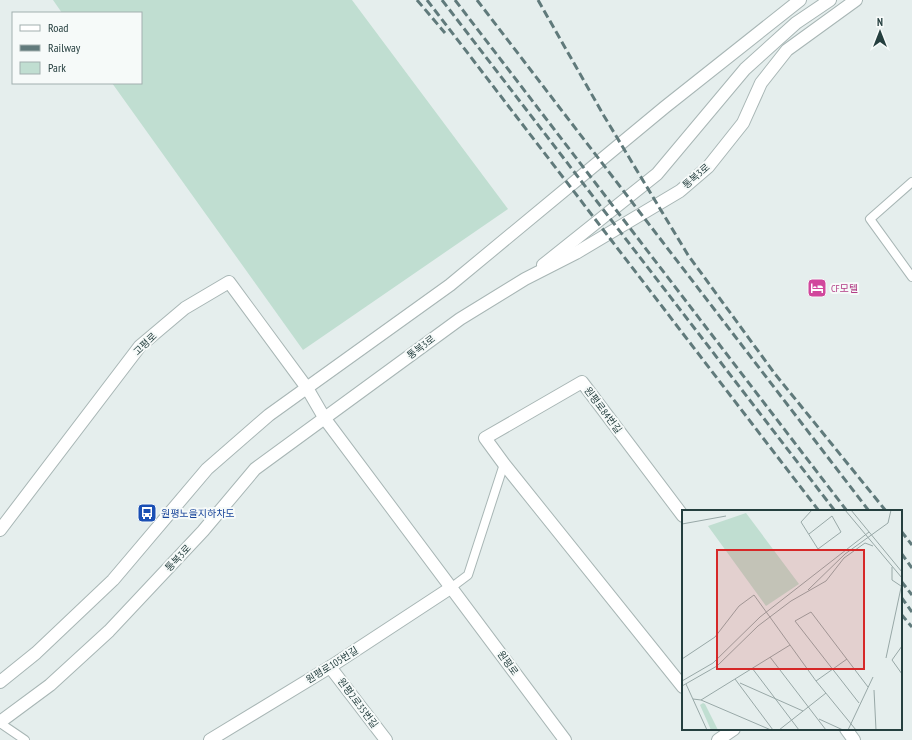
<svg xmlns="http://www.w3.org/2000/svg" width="912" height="740" viewBox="0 0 912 740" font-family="'PT Sans Narrow','Noto Sans KR',sans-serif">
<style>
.green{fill:#c0ded1}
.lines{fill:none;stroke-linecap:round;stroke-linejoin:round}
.service-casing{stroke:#a8b6b5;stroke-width:10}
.minor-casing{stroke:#a8b6b5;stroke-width:14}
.tertiary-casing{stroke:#a8b6b5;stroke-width:14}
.service{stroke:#fff;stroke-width:8}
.minor{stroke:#fff;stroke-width:12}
.tertiary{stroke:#fff;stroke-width:12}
.rail{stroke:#607a7b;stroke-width:3;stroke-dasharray:8 4;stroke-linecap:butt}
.labels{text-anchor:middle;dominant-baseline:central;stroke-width:4;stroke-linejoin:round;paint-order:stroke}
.street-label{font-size:10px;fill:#253f3f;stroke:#f6faf9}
.hotel-label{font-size:10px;fill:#b23c85;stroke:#f6faf9;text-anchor:start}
.transit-label{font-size:10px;fill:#164399;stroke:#f6faf9;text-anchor:start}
.inset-road{fill:none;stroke:#98a8a7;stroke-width:1}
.view{fill:#d62828;fill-opacity:0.15;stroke:#d62828;stroke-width:2}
.inset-edge{fill:none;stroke:#253f3f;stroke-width:2}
</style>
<rect width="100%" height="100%" fill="#e5eeed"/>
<!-- green -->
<polygon class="green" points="53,0 352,0 508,209 303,350 112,83 141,83 141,13 62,13"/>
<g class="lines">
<defs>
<g id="service">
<polyline points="912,182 870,219 912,277"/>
<polyline points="452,587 468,575 504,464"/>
<polyline points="0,723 25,740"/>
</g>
<g id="minor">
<polyline points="683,516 582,382 485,438 504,464 683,687"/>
<polyline points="0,530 140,346 185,308 229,282 307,388"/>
<polyline points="330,667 386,740"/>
<polyline points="846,729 854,740"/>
<polyline points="210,740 330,667 452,587"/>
<polyline points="718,740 734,729"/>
</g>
<g id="tertiary">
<polyline points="543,265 657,174 745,69 796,23 830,0"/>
<polyline points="307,388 325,419 565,740"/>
<polyline points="0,682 36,653 113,580 207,469 269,415 450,285 665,107 800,0"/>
<polyline points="0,722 50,685 109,631 203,531 255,469 460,319 525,279 576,253 680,191 708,167 743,123 761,83 787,50 856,0"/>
</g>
</defs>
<!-- service casing -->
<use href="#service" class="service-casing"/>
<!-- minor casing -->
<use href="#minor" class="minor-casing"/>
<!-- tertiary casing -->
<use href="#tertiary" class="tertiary-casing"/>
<!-- service -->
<use href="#service" class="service"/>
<!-- minor -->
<use href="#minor" class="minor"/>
<!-- tertiary -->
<use href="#tertiary" class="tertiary"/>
<!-- rail -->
<g class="rail">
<polyline points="417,0 445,33"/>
<polyline points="427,0 819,511"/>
<polyline points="442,0 835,511"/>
<polyline points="455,0 847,511"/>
<polyline points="477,0 869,511"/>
<polyline points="538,0 604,116 688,255 775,374 886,511"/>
<polyline points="901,531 912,545"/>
<polyline points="901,553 912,568"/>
<polyline points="901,581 912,595"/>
<polyline points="901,597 912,612"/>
<polyline points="901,614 912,627"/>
</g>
</g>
<!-- icons -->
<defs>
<symbol id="hotel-square" viewBox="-11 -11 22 22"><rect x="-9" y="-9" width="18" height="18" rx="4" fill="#d1479c" stroke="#f6faf9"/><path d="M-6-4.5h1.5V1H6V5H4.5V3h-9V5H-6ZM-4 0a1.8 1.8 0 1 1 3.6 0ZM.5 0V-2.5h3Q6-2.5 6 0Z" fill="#fff"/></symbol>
<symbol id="bus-square" viewBox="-11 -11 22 22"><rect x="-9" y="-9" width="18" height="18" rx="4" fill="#1a4fb4" stroke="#f6faf9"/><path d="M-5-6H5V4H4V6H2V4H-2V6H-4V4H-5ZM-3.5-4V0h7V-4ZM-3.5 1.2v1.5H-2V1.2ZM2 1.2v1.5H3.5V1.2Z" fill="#fff"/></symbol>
</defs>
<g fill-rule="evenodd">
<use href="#hotel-square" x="806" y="277" width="22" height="22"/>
<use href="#bus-square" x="136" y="502" width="22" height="22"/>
</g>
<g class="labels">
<!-- street labels -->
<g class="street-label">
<text transform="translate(696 176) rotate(-41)">통복3로</text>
<text transform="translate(145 344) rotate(-44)">고평로</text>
<text transform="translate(421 347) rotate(-37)">통복3로</text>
<text transform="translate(603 410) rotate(53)">원평로84번길</text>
<text transform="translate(178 558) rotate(-47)">통복3로</text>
<text transform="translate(508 663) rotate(54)">원평로</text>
<text transform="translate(332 665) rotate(-32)">원평로105번길</text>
<text transform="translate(358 703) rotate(53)">원평2로35번길</text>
</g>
<!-- hotel labels -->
<g class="hotel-label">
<text x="831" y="288">CF모텔</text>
</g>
<!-- transit labels -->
<g class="transit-label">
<text x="161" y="513">원평노을지하차도</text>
</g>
</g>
<!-- overview -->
<g transform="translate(682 510)">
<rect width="220" height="220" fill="#e5eeed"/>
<path d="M 64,3 L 117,74 L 84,96 L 26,16 ZM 21,193 L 23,194 L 36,220 L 29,220 L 18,195 Z" fill="#c0ded1"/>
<path class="inset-road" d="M 163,0 L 220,68M 169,0 L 220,62M 0,14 L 44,6M 127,24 L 150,6 L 159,22 L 136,39 L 119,12 L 130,0M 210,57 L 210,70 L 219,76M 126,80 L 163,44 L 206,13 L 209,0M 220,136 L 210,150 L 220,164M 88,147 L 144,220M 204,148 L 220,73M 0,149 L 33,127 L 57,96 L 72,85 L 134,171 L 174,220M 70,158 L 117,220M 53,169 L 91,220M 0,171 L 31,153 L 78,107 L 187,22M 134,171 L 165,149M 58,173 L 121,201M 4,174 L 25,220M 0,176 L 35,156 L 76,116 L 109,91 L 144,71 L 162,48 L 183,33 L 191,36M 192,180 L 194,220M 11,189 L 19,190 L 89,220M 19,190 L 108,135M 177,193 L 113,111 L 129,102 L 186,177M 137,209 L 161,220M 97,220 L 144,183M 166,220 L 191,167"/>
<path class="view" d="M 35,40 L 182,40 L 182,159 L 35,159 Z"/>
<rect width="220" height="220" class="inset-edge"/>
</g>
<!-- legend -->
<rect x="12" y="12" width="130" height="72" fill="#f6faf9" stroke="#a2afaf"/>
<rect x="20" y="25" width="20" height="6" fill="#ffffff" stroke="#a2afaf"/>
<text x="48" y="32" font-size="12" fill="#253f3f">Road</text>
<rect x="20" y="45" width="20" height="6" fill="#607a7b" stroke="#a2afaf"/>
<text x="48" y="52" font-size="12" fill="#253f3f">Railway</text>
<rect x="20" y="62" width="20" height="12" fill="#c0ded1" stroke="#a2afaf"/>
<text x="48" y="72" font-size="12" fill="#253f3f">Park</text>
<!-- north arrow -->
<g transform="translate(880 32)" stroke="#f6faf9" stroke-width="3" paint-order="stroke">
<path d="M0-3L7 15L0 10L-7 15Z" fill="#253f3f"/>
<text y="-6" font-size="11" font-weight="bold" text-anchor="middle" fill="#253f3f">N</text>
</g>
</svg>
